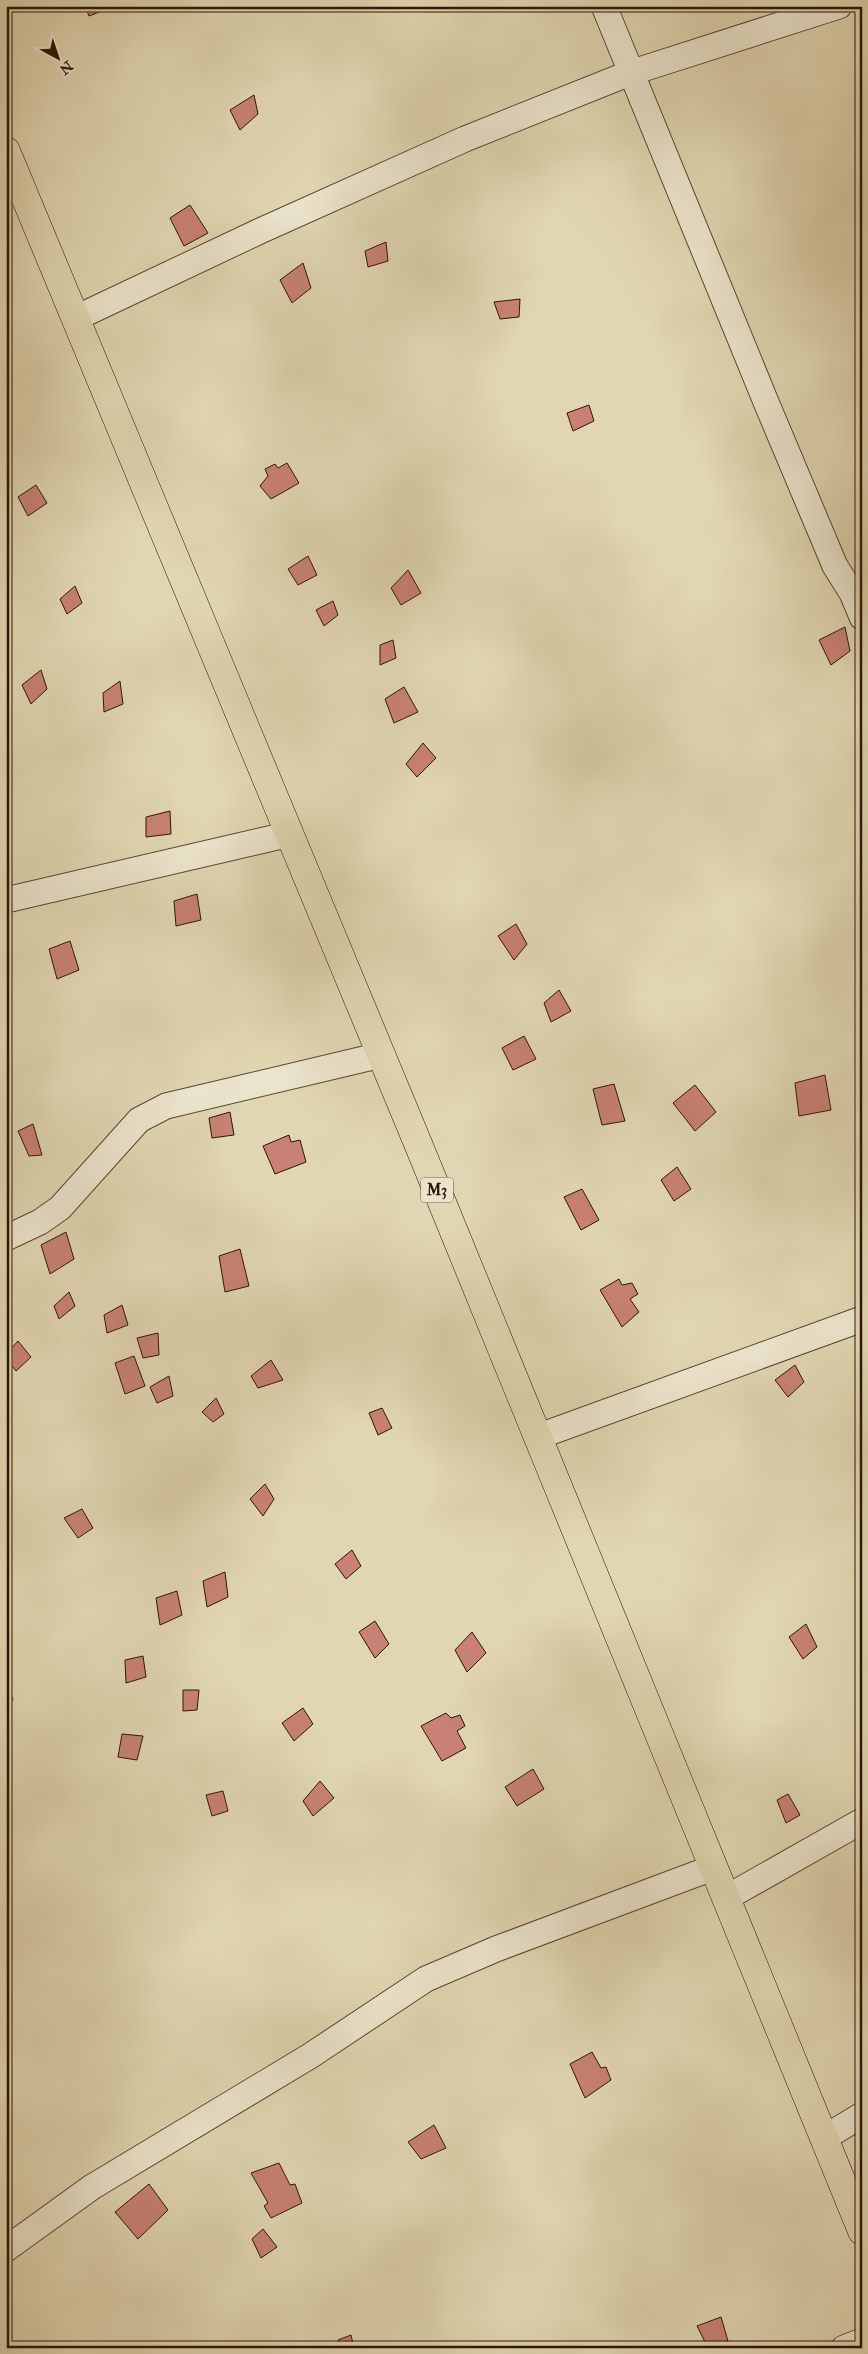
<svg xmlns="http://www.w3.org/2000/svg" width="868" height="2354" viewBox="0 0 868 2354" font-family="'IM FELL Double Pica',serif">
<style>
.building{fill:#c88174;stroke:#2e1407}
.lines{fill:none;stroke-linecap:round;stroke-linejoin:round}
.minor-casing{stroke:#5a4432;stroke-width:27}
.major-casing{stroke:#2e1407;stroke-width:29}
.minor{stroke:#ebe4cc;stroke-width:25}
.major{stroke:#e0d6b1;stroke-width:28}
.labels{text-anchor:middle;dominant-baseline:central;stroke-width:4;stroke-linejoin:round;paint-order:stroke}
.shield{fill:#ebe4cc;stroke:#675242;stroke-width:1}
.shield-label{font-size:15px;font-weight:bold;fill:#2e1407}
</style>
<rect width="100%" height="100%" fill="#e0d6b1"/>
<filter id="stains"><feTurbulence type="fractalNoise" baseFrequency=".004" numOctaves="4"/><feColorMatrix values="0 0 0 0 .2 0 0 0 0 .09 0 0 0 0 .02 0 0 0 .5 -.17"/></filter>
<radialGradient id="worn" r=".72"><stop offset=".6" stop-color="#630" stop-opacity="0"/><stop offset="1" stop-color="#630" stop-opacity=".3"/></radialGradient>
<!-- building -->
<g class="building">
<polygon points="85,6 109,6 110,8 89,16"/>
<polygon points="254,95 258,114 240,130 230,110"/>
<polygon points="190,205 208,233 184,246 170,218"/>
<polygon points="386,242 388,261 368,267 365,251"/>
<polygon points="303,263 311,288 292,303 280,280"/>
<polygon points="520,299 519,317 500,319 494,302"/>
<polygon points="589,405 594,421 573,431 567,413"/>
<polygon points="287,463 299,483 271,499 260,486 268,476 265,469 275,464 278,468"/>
<polygon points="36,485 47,503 28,516 18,497"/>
<polygon points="308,556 317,575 298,585 288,569"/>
<polygon points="408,570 421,593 401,605 391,588"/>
<polygon points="75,586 82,603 67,614 60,599"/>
<polygon points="333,601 338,615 324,626 316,610"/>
<polygon points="845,627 850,651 831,665 819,640"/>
<polygon points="393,640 396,658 380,665 380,645"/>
<polygon points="41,670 47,689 31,704 22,685"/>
<polygon points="120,681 123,704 104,712 103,693"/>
<polygon points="404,687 418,712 394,723 385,699"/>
<polygon points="423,743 436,758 417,777 406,764"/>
<polygon points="170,811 171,834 146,837 146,817"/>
<polygon points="197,894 201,920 176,926 174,901"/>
<polygon points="516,924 527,944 514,960 498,936"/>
<polygon points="70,941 79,970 57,979 49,949"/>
<polygon points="559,990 571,1011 551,1022 544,1003"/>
<polygon points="524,1036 536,1059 513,1070 502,1048"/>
<polygon points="825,1075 831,1110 799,1116 795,1083"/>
<polygon points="614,1084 625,1121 602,1125 593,1089"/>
<polygon points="695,1085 716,1112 695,1131 673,1103"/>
<polygon points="230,1112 234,1135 212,1138 209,1118"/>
<polygon points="33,1124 42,1155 29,1156 18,1131"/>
<polygon points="289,1135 291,1142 300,1140 306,1162 275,1174 263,1146"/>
<polygon points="677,1167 691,1189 674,1201 661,1180"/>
<polygon points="582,1189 599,1220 581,1230 564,1197"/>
<polygon points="66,1232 74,1259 50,1274 41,1245"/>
<polygon points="240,1249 249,1286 225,1292 219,1256"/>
<polygon points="619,1279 622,1285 632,1283 638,1294 630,1299 639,1312 622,1327 600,1290"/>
<polygon points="69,1292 75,1306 59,1319 54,1306"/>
<polygon points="122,1305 128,1325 107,1333 104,1315"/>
<polygon points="158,1333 159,1355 143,1358 137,1338"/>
<polygon points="18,1341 31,1357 16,1371 6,1358 6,1354"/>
<polygon points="134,1356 145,1386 125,1394 115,1363"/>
<polygon points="271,1360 283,1380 258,1388 251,1376"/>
<polygon points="795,1365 804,1382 788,1397 775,1380"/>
<polygon points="169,1376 173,1396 157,1403 150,1387"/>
<polygon points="216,1398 224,1414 213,1422 202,1412"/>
<polygon points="382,1408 392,1428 378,1435 369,1413"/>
<polygon points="265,1484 274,1499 263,1516 250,1499"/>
<polygon points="82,1509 93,1528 78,1538 64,1518"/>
<polygon points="352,1550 361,1566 346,1579 335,1564"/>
<polygon points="225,1572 228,1597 207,1607 203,1581"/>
<polygon points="177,1591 182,1615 160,1625 156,1598"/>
<polygon points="375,1621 389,1644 375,1658 359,1632"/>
<polygon points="806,1624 817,1647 803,1659 789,1637"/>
<polygon points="472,1632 486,1653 467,1672 455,1650"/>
<polygon points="143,1656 146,1677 126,1683 125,1660"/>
<polygon points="6,1677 13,1700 6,1702"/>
<polygon points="183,1690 199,1690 197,1710 183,1711"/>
<polygon points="303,1708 313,1724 294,1741 282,1723"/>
<polygon points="446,1713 451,1718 460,1715 465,1726 457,1731 466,1748 442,1761 421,1726"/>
<polygon points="122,1734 143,1736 137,1760 118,1757"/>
<polygon points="533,1769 544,1789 517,1806 505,1787"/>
<polygon points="320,1781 334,1798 313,1816 303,1801"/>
<polygon points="223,1791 228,1811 212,1816 206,1795"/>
<polygon points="788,1794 800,1815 786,1823 777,1800"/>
<polygon points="592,2052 601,2068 606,2067 611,2080 585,2098 570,2064"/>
<polygon points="434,2125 446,2148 421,2159 408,2142"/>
<polygon points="279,2163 290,2185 295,2184 302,2203 271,2218 264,2206 268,2203 251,2173"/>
<polygon points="149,2184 168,2210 138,2239 115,2212"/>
<polygon points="263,2229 277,2247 261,2258 252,2239"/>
<polygon points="721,2317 728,2341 717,2348 708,2348 697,2326"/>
<polygon points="351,2335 354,2348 342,2348 338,2340"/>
</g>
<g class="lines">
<defs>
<g id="minor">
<polyline points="604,6 766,402 835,566 852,593 862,617"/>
<polyline points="76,318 260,231 465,139 630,73 839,6"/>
<polyline points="6,900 290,834"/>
<polyline points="6,1238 40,1222 60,1208 139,1120 166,1106 381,1055"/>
<polyline points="537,1437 862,1319"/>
<polyline points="726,1898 862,1821"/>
<polyline points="824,2138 862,2115"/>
<polyline points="6,2249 92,2187 310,2056 426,1979 496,1949 712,1868"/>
<polyline points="844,2348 862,2341"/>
</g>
<polyline id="major" points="6,151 419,1146 862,2231"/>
</defs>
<!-- minor casing -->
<use href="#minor" class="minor-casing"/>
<!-- major casing -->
<use href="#major" class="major-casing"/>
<!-- minor -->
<use href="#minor" class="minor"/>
<!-- major -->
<use href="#major" class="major"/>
</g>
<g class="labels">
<!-- shield labels -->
<rect class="shield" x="421" y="1177.5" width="32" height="25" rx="4"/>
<g class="shield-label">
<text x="437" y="1190">M3</text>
</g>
</g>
<!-- margin -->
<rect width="868" height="2354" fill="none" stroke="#e0d6b1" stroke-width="25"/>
<rect x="8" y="8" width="853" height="2339" fill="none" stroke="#2e1407" stroke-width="2.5"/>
<rect x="12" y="12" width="843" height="2329" fill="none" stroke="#2e1407"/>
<!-- north arrow -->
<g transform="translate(58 58) rotate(140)" stroke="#ebe4cc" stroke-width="4" paint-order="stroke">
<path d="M0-4L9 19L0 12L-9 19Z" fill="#2e1407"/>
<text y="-8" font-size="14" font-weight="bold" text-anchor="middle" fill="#2e1407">N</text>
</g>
<rect width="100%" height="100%" filter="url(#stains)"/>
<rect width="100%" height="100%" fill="url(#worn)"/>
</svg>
